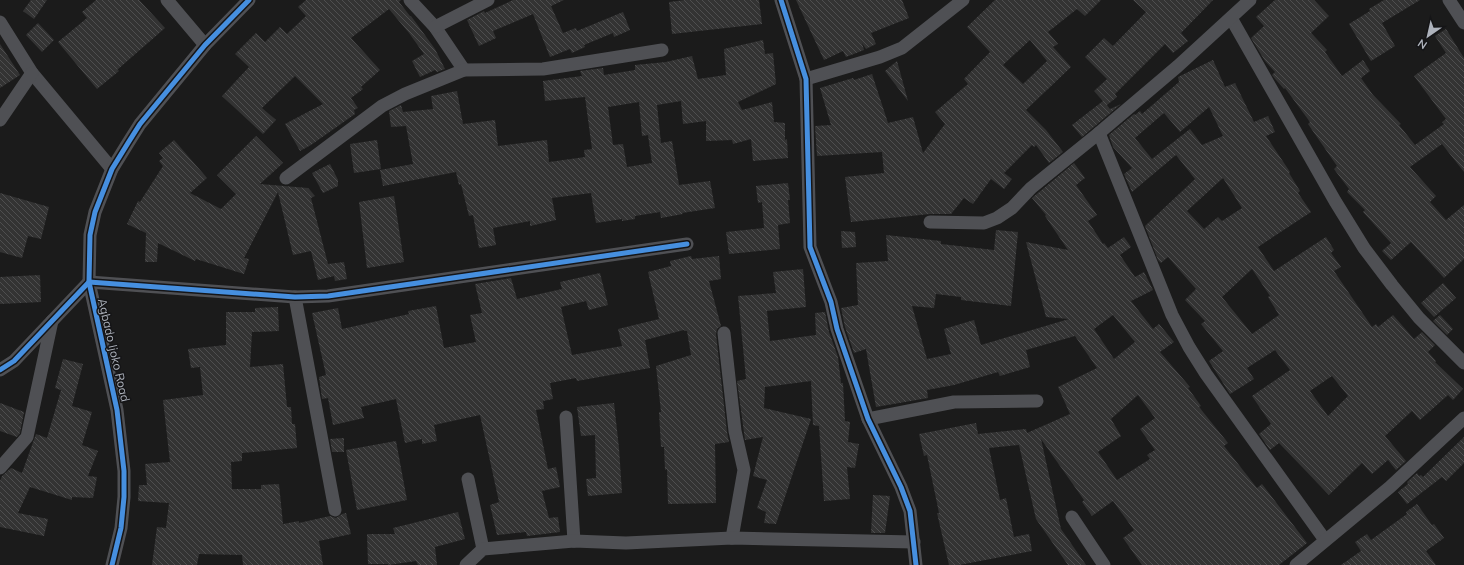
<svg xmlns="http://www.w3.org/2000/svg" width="1464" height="565" viewBox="0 0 1464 565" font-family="Mulish,sans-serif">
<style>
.building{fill:url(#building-back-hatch);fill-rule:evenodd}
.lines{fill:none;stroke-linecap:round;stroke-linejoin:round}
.street{stroke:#4f5054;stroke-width:13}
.cycleway-casing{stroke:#151517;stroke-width:8}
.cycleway{stroke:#468fdf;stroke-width:5}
.labels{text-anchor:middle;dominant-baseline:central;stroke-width:3;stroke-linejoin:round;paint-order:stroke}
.street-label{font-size:12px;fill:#adb2bb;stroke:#151517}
</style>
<defs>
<pattern id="building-back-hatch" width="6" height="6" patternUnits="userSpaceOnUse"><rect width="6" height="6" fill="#333"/><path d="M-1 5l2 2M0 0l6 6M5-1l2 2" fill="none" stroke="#4e4e4f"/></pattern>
</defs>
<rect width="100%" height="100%" fill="#1b1b1b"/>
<!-- building -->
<g class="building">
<polygon points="31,0 47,0 34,19 23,11"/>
<polygon points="96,0 139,0 165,28 117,70 119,71 97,89 58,42 87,18 82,12"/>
<polygon points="306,0 401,0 399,2 410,16 411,16 435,49 445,69 437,72 435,70 420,77 412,61 424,54 409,33 389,9 351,38 380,70 361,87 363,89 351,98 358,108 354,110 355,114 311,145 300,151 285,124 323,104 295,76 262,108 276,120 263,134 222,96 249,67 235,54 256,33 265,42 280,27 287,34 306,16 298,7"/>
<polygon points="513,0 564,0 551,6 563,33 576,28 577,31 623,12 630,30 614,37 613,33 584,45 585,47 572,53 570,49 550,57 533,14 493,31 496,38 479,46 467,20 484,11 485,13"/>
<polygon points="685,0 759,0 762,24 672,34 669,2"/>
<polygon points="796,0 902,0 909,18 871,33 876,44 866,49 862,43 864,50 846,57 843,51 824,60"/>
<path d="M 995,0 L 1101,0 L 1085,16 L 1077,9 L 1048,32 L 1058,44 L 1053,47 L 1071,67 L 1026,110 L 1046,130 L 1063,152 L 1049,163 L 1036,145 L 1034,147 L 1032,145 L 1004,173 L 1012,179 L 1004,189 L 991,179 L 973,204 L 964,198 L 951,214 L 930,214 L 851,222 L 845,177 L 884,173 L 882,152 L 817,156 L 815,126 L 831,125 L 820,88 L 853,78 L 854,80 L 872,74 L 888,123 L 913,117 L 923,153 L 945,124 L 935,112 L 968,84 L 964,79 L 990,52 L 967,27 ZM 1030,40 L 1047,61 L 1023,84 L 1003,65 Z"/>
<polygon points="1133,0 1213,0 1181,33 1188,41 1173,53 1165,44 1115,94 1117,97 1107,105 1106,104 1110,109 1121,104 1082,137 1072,125 1103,101 1094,91 1107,79 1085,57 1104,38 1113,46 1146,12"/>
<polygon points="1275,0 1314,0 1329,16 1311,33 1327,50 1325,52 1342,76 1363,60 1370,71 1361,78 1373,95 1401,124 1399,125 1415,145 1444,124 1442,122 1446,119 1414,76 1446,53 1435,36 1446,29 1464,58 1464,172 1442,144 1410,167 1436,196 1430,202 1446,220 1464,205 1464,259 1444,278 1411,242 1391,260 1382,251 1391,243 1363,212 1365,210 1347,192 1349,189 1334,169 1337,166 1308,124 1310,122 1285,88 1284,89 1276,80 1272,75 1275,72 1265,61 1251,38 1264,26 1256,17"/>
<polygon points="1384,0 1420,0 1382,23 1395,46 1371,61 1349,24 1370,11 1369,9"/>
<polygon points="38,23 54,40 42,52 26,35"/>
<path d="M 763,40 L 765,54 L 773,53 L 776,84 L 738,102 L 742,110 L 772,102 L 774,122 L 785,123 L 785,140 L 787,139 L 788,158 L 753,161 L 751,139 L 733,144 L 732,140 L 706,141 L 706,121 L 683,124 L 681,101 L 657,105 L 661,143 L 672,141 L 679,185 L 710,181 L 715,208 L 682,213 L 683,214 L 661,218 L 660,212 L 635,216 L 635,219 L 622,221 L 622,219 L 596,223 L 591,193 L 552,198 L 556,220 L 530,226 L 530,221 L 493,228 L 496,245 L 479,248 L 473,215 L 469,216 L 461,184 L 459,185 L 456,172 L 383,186 L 380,170 L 413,164 L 406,126 L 391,127 L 389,111 L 401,105 L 403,112 L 433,109 L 431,96 L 457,91 L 463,124 L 495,120 L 498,146 L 547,140 L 549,162 L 585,157 L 584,150 L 592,149 L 585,97 L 545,101 L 543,81 L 582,76 L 580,71 L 603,68 L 604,75 L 635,70 L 635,65 L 666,62 L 692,56 L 698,79 L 726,75 L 724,49 ZM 639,102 L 642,136 L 648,135 L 652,163 L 627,167 L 623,144 L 613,145 L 608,107 Z"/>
<polygon points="0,44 20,75 0,88"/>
<path d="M 1213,60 L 1225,87 L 1235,83 L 1254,122 L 1268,116 L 1275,132 L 1266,136 L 1290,172 L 1289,173 L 1300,191 L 1298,193 L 1311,212 L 1258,247 L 1274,271 L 1326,237 L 1334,250 L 1331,253 L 1341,267 L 1334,271 L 1372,327 L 1376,324 L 1378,327 L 1393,315 L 1414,339 L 1422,332 L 1435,345 L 1428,352 L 1436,361 L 1435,362 L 1463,389 L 1453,400 L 1448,395 L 1420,420 L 1412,411 L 1385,436 L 1406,461 L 1396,470 L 1388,460 L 1372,474 L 1362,463 L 1329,495 L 1279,443 L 1270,450 L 1259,434 L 1271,424 L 1252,396 L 1290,370 L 1275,350 L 1247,368 L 1254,379 L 1230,394 L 1209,361 L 1223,351 L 1201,324 L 1205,321 L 1185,300 L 1196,289 L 1168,257 L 1161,263 L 1158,260 L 1145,226 L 1195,179 L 1176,155 L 1132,192 L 1124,174 L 1132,168 L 1113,147 L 1109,135 L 1134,114 L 1135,115 L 1140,111 L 1142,114 L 1179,82 L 1178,77 ZM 1209,107 L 1223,136 L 1202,145 L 1190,129 L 1152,159 L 1135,138 L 1164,113 L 1180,132 ZM 1223,178 L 1242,208 L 1222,221 L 1218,217 L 1204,229 L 1187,211 ZM 1252,269 L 1270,296 L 1268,297 L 1279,315 L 1252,334 L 1222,297 ZM 1332,376 L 1348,396 L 1328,416 L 1310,391 Z"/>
<polygon points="897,61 908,101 885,71"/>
<polygon points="256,136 283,163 260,184 308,188 315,196 311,198 328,264 344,262 347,279 335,281 334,276 318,280 311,251 293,255 278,192 244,258 249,259 244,274 196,259 195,261 158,243 157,262 145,262 146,233 127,224 138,201 140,202 163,166 159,161 163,158 159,153 174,140 207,178 190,193 221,209 236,194 217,175"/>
<polygon points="377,140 381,169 354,173 350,144"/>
<path d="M 1074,163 L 1085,178 L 1076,185 L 1097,215 L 1088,221 L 1103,244 L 1104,243 L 1108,248 L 1124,237 L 1131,247 L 1120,255 L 1135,277 L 1144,272 L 1153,290 L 1131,301 L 1153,329 L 1159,324 L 1174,342 L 1160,352 L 1190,387 L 1188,388 L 1201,406 L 1199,407 L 1228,443 L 1224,446 L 1257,488 L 1262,484 L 1307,543 L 1279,565 L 1142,565 L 1123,538 L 1134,530 L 1113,501 L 1092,516 L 1082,502 L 1084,500 L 1041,439 L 1061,529 L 1086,565 L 1068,565 L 1036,519 L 1019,445 L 989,448 L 1000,500 L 1006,498 L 1014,537 L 1029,534 L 1032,551 L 959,565 L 949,565 L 937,513 L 939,513 L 927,455 L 924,456 L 919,434 L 976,423 L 978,434 L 1026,429 L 1027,433 L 1070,414 L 1058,387 L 1097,368 L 1075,336 L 1026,350 L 1030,367 L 1000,376 L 998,372 L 954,385 L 927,390 L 928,398 L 876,407 L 866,349 L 854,353 L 845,327 L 841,308 L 858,305 L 856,263 L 888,261 L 886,235 L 941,241 L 941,244 L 994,250 L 996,230 L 1018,232 L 1011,306 L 961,300 L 961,297 L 936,294 L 934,308 L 912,306 L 927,359 L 951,354 L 944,329 L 974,320 L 981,345 L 1069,319 L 1046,317 L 1026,242 L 1068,250 L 1045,216 L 1046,215 L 1032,198 ZM 1113,315 L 1135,342 L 1114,359 L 1094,329 ZM 1138,395 L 1155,418 L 1140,429 L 1155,450 L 1147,455 L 1150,459 L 1117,480 L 1098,452 L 1121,436 L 1111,419 Z"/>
<polygon points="330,164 338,180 338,186 323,193 312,173"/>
<polygon points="788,183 790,200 788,200 790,223 778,225 780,249 729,254 726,232 764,228 762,202 758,203 756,186"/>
<polygon points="0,193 49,207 41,239 28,236 22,258 0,252"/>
<polygon points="394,196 404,262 367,268 359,202"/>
<polygon points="841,231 855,232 856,247 842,248"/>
<polygon points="691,256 692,259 719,256 721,279 709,281 721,326 717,329 716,334 727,432 729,442 715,444 716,503 668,504 667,469 665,470 664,447 661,447 659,412 661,412 656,366 691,355 687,331 685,331 684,330 645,340 650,368 577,381 576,378 550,383 553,399 543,401 544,409 536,410 548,469 556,467 560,487 542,491 549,518 558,517 560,532 527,536 526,532 497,535 490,505 499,502 480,415 434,425 437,441 422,444 422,439 405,443 396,399 361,407 364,418 333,425 328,398 322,399 319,377 326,375 312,313 338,308 342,329 409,314 408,311 436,306 444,348 476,342 470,315 482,313 475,284 511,278 517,299 562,289 560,282 600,273 608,305 589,310 586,301 561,307 572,355 622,346 618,329 659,319 648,272 671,266 670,261"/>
<polygon points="803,269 806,307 767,311 770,341 816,335 815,313 825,312 829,332 838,357 841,383 843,383 845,421 850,422 848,442 859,444 855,468 847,467 850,499 824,501 819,426 813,425 811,381 765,387 764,408 811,419 776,524 764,523 766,512 757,508 767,480 753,476 763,437 745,440 737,381 746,379 738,296 776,293 773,272"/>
<polygon points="40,275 41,302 0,304 0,277"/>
<polygon points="1443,283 1456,298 1434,317 1421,303"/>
<polygon points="278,307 279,331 252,332 250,367 283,364 287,407 291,407 292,424 295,424 297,448 242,453 242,461 231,462 232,489 261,489 261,485 279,484 283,524 299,521 299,523 330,516 336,518 342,514 346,513 351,534 319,541 323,565 243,565 242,555 199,554 197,565 152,565 157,527 166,528 169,503 138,501 139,485 147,485 145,464 170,462 163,400 203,395 200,367 191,368 188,349 226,345 226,312 255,312 255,308"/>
<polygon points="1440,315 1453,329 1447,335 1433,321"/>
<polygon points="63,359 83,364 72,406 92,412 82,445 98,451 88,476 97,477 93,498 72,497 72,500 30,487 18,513 48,519 44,536 0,527 0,481 2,476 11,468 22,473 36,434 47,438 61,390 55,388"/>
<polygon points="0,403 24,412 20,433 17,437 0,431"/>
<polygon points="614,403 619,448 622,493 588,496 586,479 596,478 595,435 581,436 577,407"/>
<polygon points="1464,437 1464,463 1446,481 1442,477 1407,504 1398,492 1408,484 1407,482 1417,473 1419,476 1421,475 1423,477"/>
<polygon points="344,438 344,452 332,452 330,439"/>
<polygon points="396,441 407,500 357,510 346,450"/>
<polygon points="873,495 890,496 885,533 871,533"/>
<polygon points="1417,504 1432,525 1434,524 1444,538 1426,551 1436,565 1341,565 1361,551 1355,542 1367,534 1371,540 1407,514 1406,512"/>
<polygon points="458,512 465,539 435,547 437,565 418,565 416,561 388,565 388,564 368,564 367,534 395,534 393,528"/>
</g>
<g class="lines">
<!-- street -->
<g class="street">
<polyline points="167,0 205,45"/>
<polyline points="410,0 435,27 464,70"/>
<polyline points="781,0 806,79 810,247 831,302 837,329 868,419 901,487 910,511 916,565"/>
<polyline points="1449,0 1464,23"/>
<polyline points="1231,18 1335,201 1364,248 1392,285 1419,318 1464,363"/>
<polyline points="0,22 32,73 112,169"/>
<polyline points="435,27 488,0"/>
<polyline points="806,79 880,57 902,48 963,0"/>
<polyline points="0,120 32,73"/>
<polyline points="1099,133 1172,315 1189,347 1206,374 1325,540"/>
<polyline points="286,178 382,106 405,94 464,70 543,69 662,50"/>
<polyline points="930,222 984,223 997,218 1012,208 1031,188 1099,133 1178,66 1250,0"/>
<polyline points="295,297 335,510"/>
<polyline points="724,333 735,431 744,470 732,538"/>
<polyline points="0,370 14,361 89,282 295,297 328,296 687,244"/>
<polyline points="566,417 574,541"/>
<polyline points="868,419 954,402 1037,401"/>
<polyline points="0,468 27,437 52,321"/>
<polyline points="468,479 483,549"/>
<polyline points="1072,517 1104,565"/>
<polyline points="112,565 121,528 124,497 124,471 117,410 89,282 90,235 95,212 112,169 128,143 140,124 205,45 249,0"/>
<polyline points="466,565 483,549 574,541 626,543 732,538 914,542"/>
<polyline points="1296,565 1390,487 1464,418"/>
</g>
<defs>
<g id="cycleway">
<polyline points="781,0 806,79 810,247 831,302 837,329 868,419 901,487 910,511 916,565"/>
<polyline points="0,370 14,361 89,282 295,297 328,296 687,244"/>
<polyline points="112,565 121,528 124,497 124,471 117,410 89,282 90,235 95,212 112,169 128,143 140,124 205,45 249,0"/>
</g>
</defs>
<!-- cycleway casing -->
<use href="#cycleway" class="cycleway-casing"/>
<!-- cycleway -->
<use href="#cycleway" class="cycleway"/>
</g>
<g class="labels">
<!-- street labels -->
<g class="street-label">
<text transform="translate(114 350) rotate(77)">Agbado Ijoko Road</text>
</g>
</g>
<!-- north arrow -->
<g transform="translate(1428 36) rotate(214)" stroke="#151517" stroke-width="3" paint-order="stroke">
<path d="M0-3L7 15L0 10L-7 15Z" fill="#adb2bb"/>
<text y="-6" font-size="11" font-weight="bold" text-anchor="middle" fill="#adb2bb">N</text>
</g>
</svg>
